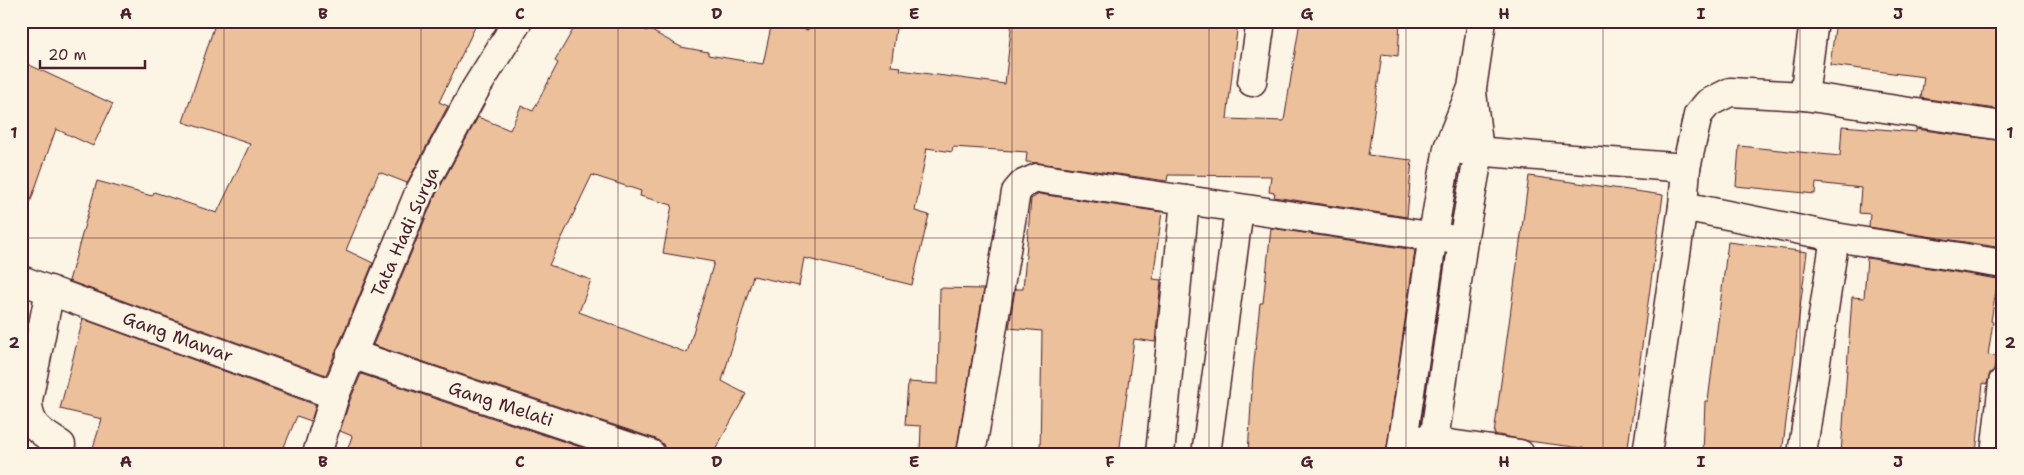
<svg xmlns="http://www.w3.org/2000/svg" width="2024" height="475" viewBox="0 0 2024 475" font-family="'Shantell Sans',sans-serif">
<style>
.building{fill:#ecc09b;stroke:#4a1f2b;fill-rule:evenodd}
.lines{fill:none;stroke-linecap:round;stroke-linejoin:round}
.street-casing{stroke:#4a1f2b;stroke-width:31}
.secondary-casing{stroke:#4a1f2b;stroke-width:31}
.street{stroke:#fcf5e5;stroke-width:28}
.secondary{stroke:#fcf5e5;stroke-width:28}
.grid{fill:none;stroke:#4a1f2b;stroke-width:1;stroke-opacity:0.55}
.labels{text-anchor:middle;dominant-baseline:central;stroke-width:5;stroke-linejoin:round;paint-order:stroke}
.street-label{font-size:18px;fill:#4a1f2b;stroke:#fcf5e5}
.neatline{fill:none;stroke:#4a1f2b;stroke-width:2}
.grid-label{font-size:16px;text-anchor:middle;font-weight:bold;fill:#4a1f2b}
</style>
<rect width="100%" height="100%" fill="#fcf5e5"/>
<filter id="ink" filterUnits="userSpaceOnUse"><feTurbulence type="fractalNoise" baseFrequency=".02" numOctaves="2"/><feDisplacementMap in="SourceGraphic" scale="10" xChannelSelector="R" yChannelSelector="G"/><feConvolveMatrix kernelMatrix="1 2 1 2 8 2 1 2 1" color-interpolation-filters="sRGB"/></filter>
<g filter="url(#ink)">
<!-- building -->
<g class="building">
<polygon points="216,21 478,21 439,102 448,106 407,183 379,172 346,250 373,263 326,375 69,281 97,181 152,196 154,192 217,213 250,144 183,122"/>
<path d="M 578,21 L 627,21 L 647,31 L 648,29 L 681,47 L 708,52 L 708,55 L 763,64 L 772,22 L 808,30 L 809,21 L 845,25 L 845,21 L 897,21 L 891,66 L 901,67 L 900,70 L 1005,84 L 1012,21 L 1238,21 L 1227,119 L 1284,121 L 1300,21 L 1400,21 L 1398,56 L 1382,54 L 1368,155 L 1412,160 L 1407,217 L 1274,197 L 1275,193 L 1269,192 L 1271,176 L 1168,175 L 1167,181 L 1039,163 L 1026,162 L 1027,152 L 953,147 L 952,152 L 927,148 L 915,211 L 929,215 L 912,285 L 804,258 L 799,286 L 753,276 L 722,381 L 746,394 L 713,454 L 666,454 L 663,444 L 656,439 L 373,345 L 433,200 L 478,117 L 510,130 L 521,106 L 533,111 L 558,63 L 555,61 ZM 592,175 L 641,191 L 640,196 L 672,205 L 663,253 L 714,262 L 687,353 L 579,312 L 591,280 L 549,265 Z"/>
<polygon points="1836,21 2003,21 2003,110 1921,98 1924,77 1830,65"/>
<polygon points="21,61 113,104 93,146 56,129 25,217 21,216"/>
<polygon points="1842,126 1916,132 1916,129 2003,141 2003,248 1869,227 1870,214 1859,213 1861,188 1816,183 1815,194 1736,186 1739,146 1840,156"/>
<polygon points="1529,176 1663,195 1627,454 1528,441 1494,434"/>
<polygon points="1039,194 1162,212 1153,279 1161,280 1155,342 1134,339 1119,454 1040,454 1042,331 1009,328 1015,289 1023,289 1031,199"/>
<polygon points="1271,228 1415,250 1386,454 1248,454 1253,372 1260,303 1263,303"/>
<polygon points="1728,242 1807,252 1782,454 1703,454 1705,401 1708,401"/>
<polygon points="1867,258 1998,279 1991,321 1993,322 1988,355 1996,356 1994,370 1990,373 1987,384 1983,383 1976,454 1841,454 1852,297 1864,298"/>
<polygon points="940,288 984,289 956,454 920,454 921,426 905,425 908,382 938,384"/>
<polygon points="83,319 316,405 311,421 297,416 281,454 91,454 102,419 60,409"/>
<polygon points="361,374 601,454 346,454 352,436 340,431 350,400"/>
</g>
<g class="lines">
<defs>
<g id="street">
<polyline points="1252,82 1261,21"/>
<polyline points="1804,96 1814,21"/>
<polyline points="1462,150 1686,168"/>
<polyline points="1683,206 1835,237 2003,264"/>
<polyline points="21,280 335,395"/>
<path d="M 50,290 L 28,400 C 28,427 41,432 61,445"/>
<polyline points="351,354 651,454"/>
<polyline points="1414,439 1520,454"/>
<polyline points="971,454 1016,192 1023,184 1037,178 1463,241"/>
<polyline points="1160,454 1185,200"/>
<polyline points="1206,454 1239,209"/>
<polyline points="1401,454 1433,235 1448,148 1472,88 1482,21"/>
<polyline points="1432,454 1463,241 1479,152 1472,92"/>
<polyline points="1647,454 1683,206 1686,168 1698,115 1708,103 1730,92 1804,96 2003,126"/>
<polyline points="1802,454 1835,237"/>
<polyline points="1995,454 2003,382"/>
</g>
<polyline id="secondary" points="317,454 335,395 419,193 476,88 518,21"/>
</defs>
<!-- street casing -->
<use href="#street" class="street-casing"/>
<!-- secondary casing -->
<use href="#secondary" class="secondary-casing"/>
<!-- street -->
<use href="#street" class="street"/>
<!-- secondary -->
<use href="#secondary" class="secondary"/>
</g>
</g>
<!-- grid -->
<path class="grid" d="M 224,21 L 224,454M 421,21 L 421,454M 618,21 L 618,454M 815,21 L 815,454M 1012,21 L 1012,454M 1209,21 L 1209,454M 1406,21 L 1406,454M 1603,21 L 1603,454M 1800,21 L 1800,454M 21,238 L 2003,238"/>
<g class="labels">
<!-- street labels -->
<g class="street-label">
<text transform="translate(405 232) rotate(-66)">Tata Hadi Surya</text>
<text transform="translate(178 337) rotate(20)">Gang Mawar</text>
<text transform="translate(501 404) rotate(18)">Gang Melati</text>
</g>
</g>
<!-- margin -->
<rect width="2024" height="475" fill="none" stroke="#fcf5e5" stroke-width="55"/>
<!-- scale -->
<path d="M40 60v8h105v-8" fill="none" stroke="#4a1f2b" stroke-width="2.5"/>
<text x="48" y="60" font-size="15" fill="#4a1f2b" stroke="#fcf5e5" stroke-width="4" paint-order="stroke">20 m</text>
<rect x="28" y="28" width="1968" height="420" class="neatline"/>
<g class="grid-label">
<text x="126" y="19">A</text>
<text x="323" y="19">B</text>
<text x="520" y="19">C</text>
<text x="717" y="19">D</text>
<text x="914" y="19">E</text>
<text x="1110" y="19">F</text>
<text x="1307" y="19">G</text>
<text x="1504" y="19">H</text>
<text x="1701" y="19">I</text>
<text x="1898" y="19">J</text>
<text x="14" y="138">1</text>
<text x="2010" y="138">1</text>
<text x="14" y="348">2</text>
<text x="2010" y="348">2</text>
<text x="126" y="467">A</text>
<text x="323" y="467">B</text>
<text x="520" y="467">C</text>
<text x="717" y="467">D</text>
<text x="914" y="467">E</text>
<text x="1110" y="467">F</text>
<text x="1307" y="467">G</text>
<text x="1504" y="467">H</text>
<text x="1701" y="467">I</text>
<text x="1898" y="467">J</text>
</g>
</svg>
